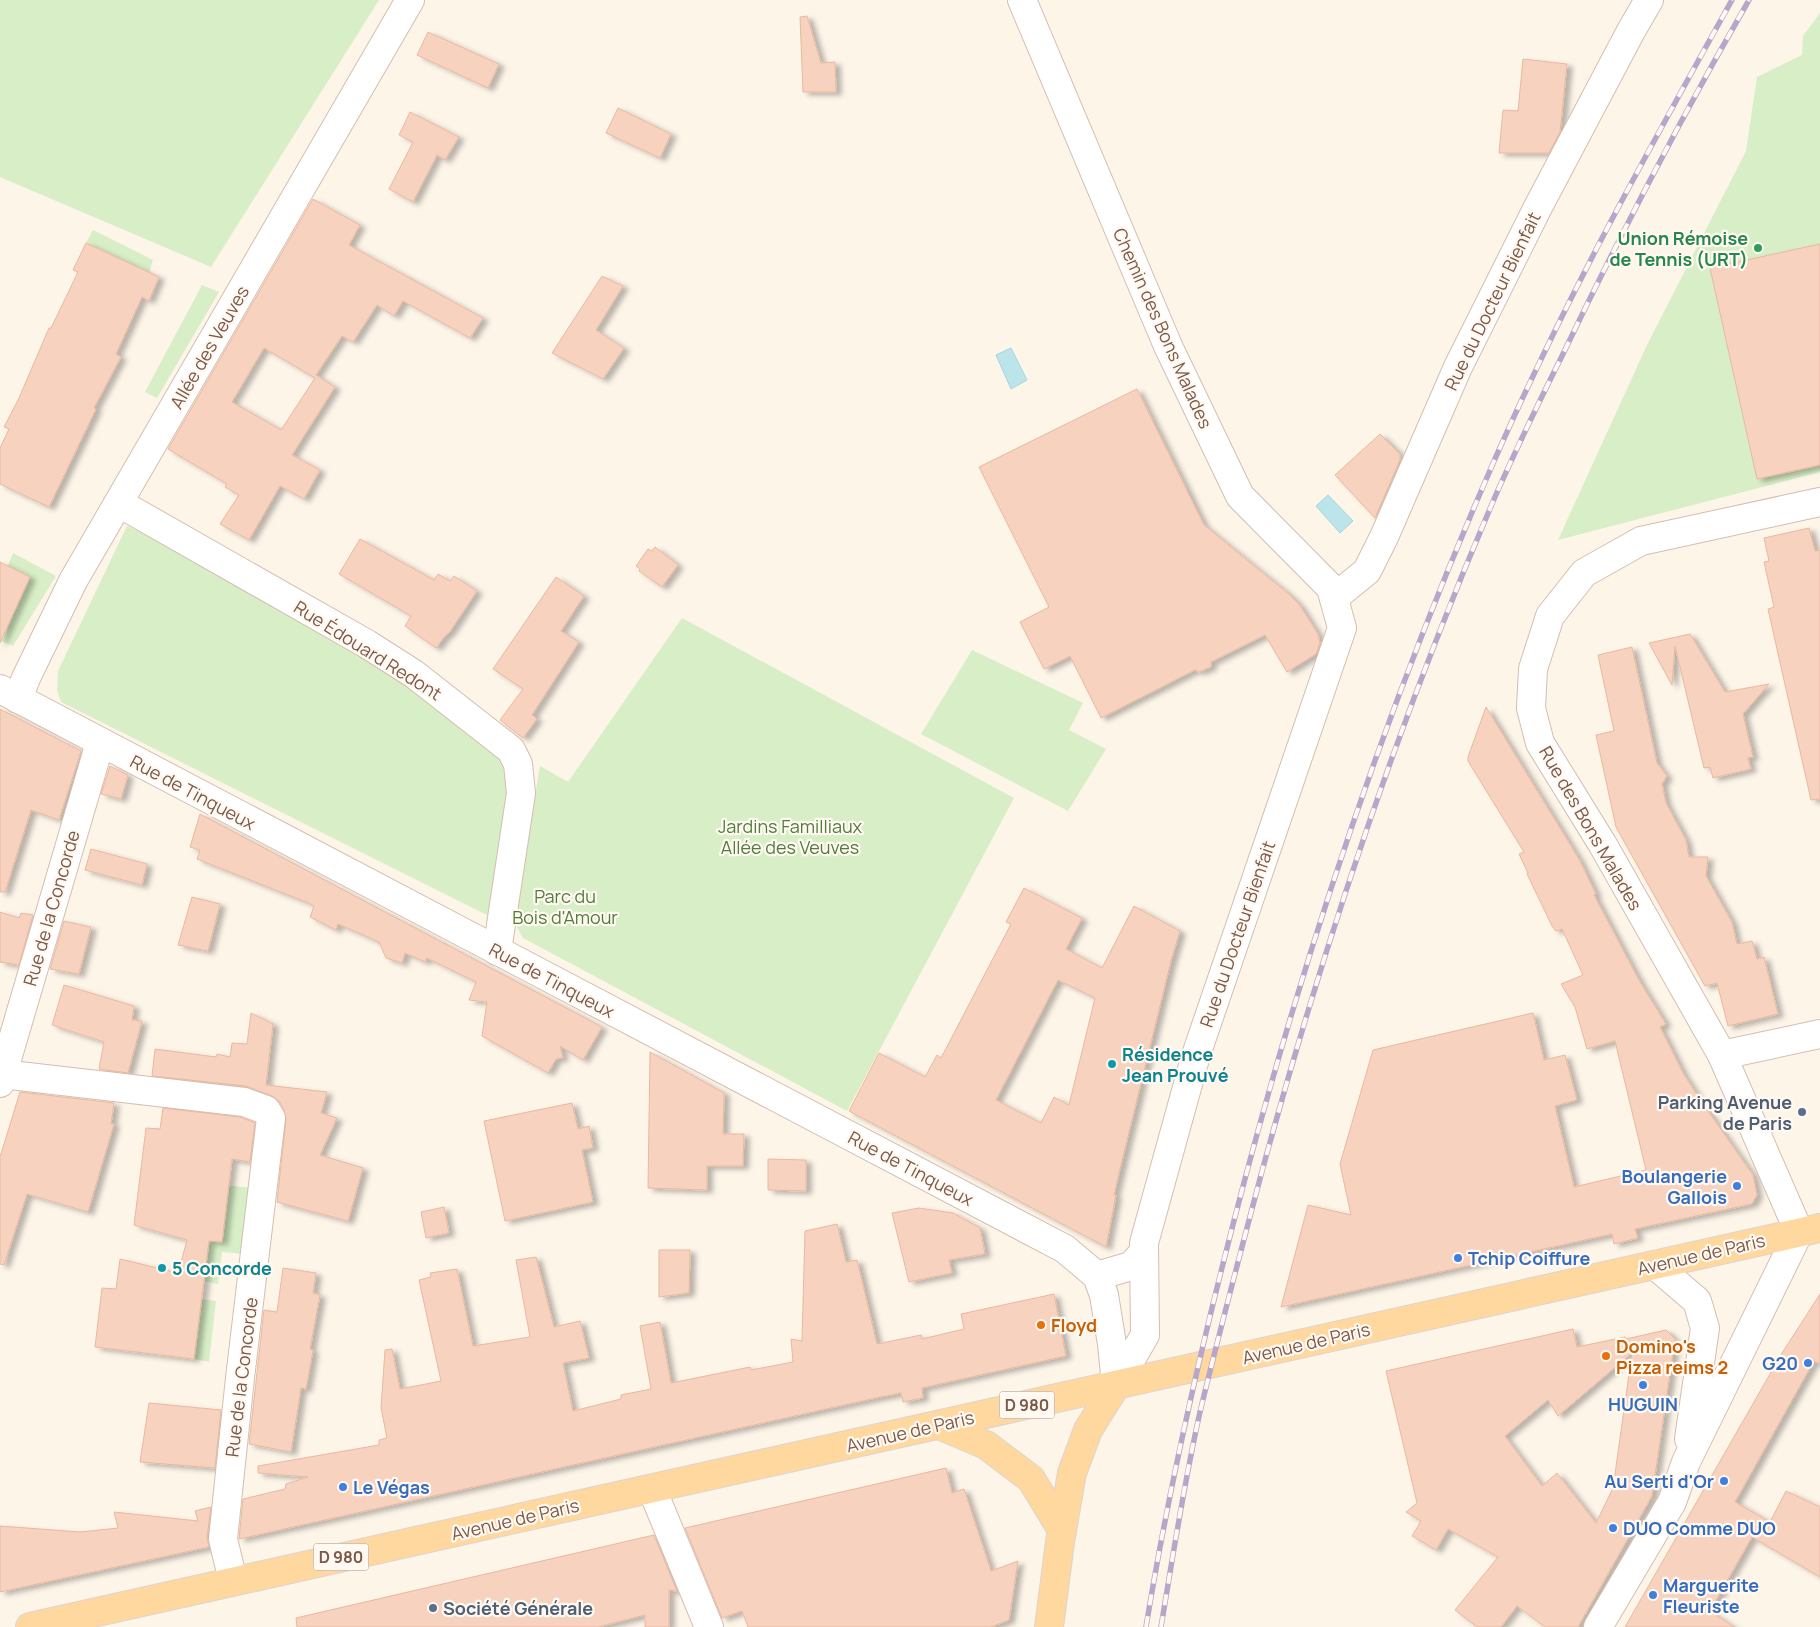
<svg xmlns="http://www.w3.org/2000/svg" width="1820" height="1627" viewBox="0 0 1820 1627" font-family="Manrope,sans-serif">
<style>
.green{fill:#d7eec6}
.water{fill:#bbe5ea;stroke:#a1d6dd}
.building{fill:#f6d2bf;stroke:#eab89e;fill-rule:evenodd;filter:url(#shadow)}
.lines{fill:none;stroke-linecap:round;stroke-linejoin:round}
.minor-casing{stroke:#d4beb0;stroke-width:30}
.major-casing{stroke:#ddd4d0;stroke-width:30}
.minor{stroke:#fff;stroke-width:28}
.major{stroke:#ffd89f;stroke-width:28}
.rail-casing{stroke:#b8a5ca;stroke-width:5.5}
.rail{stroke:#fff9f1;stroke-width:4;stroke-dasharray:11;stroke-linecap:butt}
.leisure-dot{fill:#2e9e5b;stroke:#fff9f1;stroke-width:2}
.culture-dot{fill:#0f9aa8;stroke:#fff9f1;stroke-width:2}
.service-dot{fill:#5c6f8a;stroke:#fff9f1;stroke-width:2}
.shop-dot{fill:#3f7fe0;stroke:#fff9f1;stroke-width:2}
.food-dot{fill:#e8710a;stroke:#fff9f1;stroke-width:2}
.labels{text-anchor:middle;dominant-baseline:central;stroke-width:4.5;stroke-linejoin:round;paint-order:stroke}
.shield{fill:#fff9f1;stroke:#a3897c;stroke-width:1}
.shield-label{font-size:16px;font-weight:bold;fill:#7c594a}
.leisure-label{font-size:18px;font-weight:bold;fill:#27864d;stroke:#fff9f1;text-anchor:end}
.street-label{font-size:18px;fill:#7c594a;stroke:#fff9f1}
.park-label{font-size:18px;fill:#527c3d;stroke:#fff9f1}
.culture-label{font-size:18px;font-weight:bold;fill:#0d838f;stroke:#fff9f1;text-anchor:start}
.service-label{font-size:18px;font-weight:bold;fill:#4e5e75;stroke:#fff9f1;text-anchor:end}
.shop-label{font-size:18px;font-weight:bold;fill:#366cbe;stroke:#fff9f1;text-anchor:start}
.food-label{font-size:18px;font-weight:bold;fill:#c56008;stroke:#fff9f1;text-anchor:start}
</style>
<defs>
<filter id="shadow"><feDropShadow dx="5.5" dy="3" stdDeviation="2.5" flood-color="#0004"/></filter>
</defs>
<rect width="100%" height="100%" fill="#fef5e9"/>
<!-- green -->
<g class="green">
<polygon points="0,0 379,0 211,267 0,177"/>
<polygon points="1820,13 1820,472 1558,540 1647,345 1746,151 1757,77 1802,55 1803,36"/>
<polygon points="93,230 153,260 149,273 86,243"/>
<polygon points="202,285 219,292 157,398 145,392"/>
<polygon points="127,526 275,596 500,749 509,769 509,803 489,916 61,702 57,690 58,671"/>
<polygon points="13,553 56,576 13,646 1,641 8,566"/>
<polygon points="682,618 1014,798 847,1111 523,938 514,922 540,766 568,782"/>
<polygon points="972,650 1083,703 1069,730 1106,749 1068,811 921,734"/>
<polygon points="221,1185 253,1188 244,1254 222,1252 218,1284 203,1281 209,1241 222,1241 227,1198"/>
<polygon points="201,1299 216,1301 209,1362 194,1359"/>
</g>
<!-- water -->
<g class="water">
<polygon points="1011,348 1027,380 1011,389 996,355"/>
<polygon points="1328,495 1353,521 1340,533 1316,506"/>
</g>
<!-- building -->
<g class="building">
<polygon points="807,16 821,63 835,62 836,92 803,92 800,17"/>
<polygon points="428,32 499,64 488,88 417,55"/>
<polygon points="1523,59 1567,64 1560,132 1549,153 1499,153 1503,110 1518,111"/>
<polygon points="618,108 671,134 660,158 606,133"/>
<polygon points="410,112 459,137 445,160 437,155 413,202 389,189 413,142 399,135"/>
<path d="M 313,199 L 360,225 L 349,245 L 483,318 L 470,338 L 403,301 L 394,316 L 377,305 L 353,342 L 342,336 L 316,375 L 335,387 L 292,455 L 320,470 L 304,499 L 280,486 L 249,540 L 220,524 L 239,495 L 225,487 L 227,484 L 168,449 ZM 264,348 L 315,378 L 281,430 L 232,402 Z"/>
<polygon points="86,243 159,277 149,301 142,297 116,354 121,357 94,408 96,409 49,507 0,484 0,448 9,429 4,427 19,398 49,328 51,328 78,272 73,270"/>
<polygon points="1820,244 1820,465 1757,479 1710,268"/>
<polygon points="602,276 623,286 596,330 624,348 603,379 552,353"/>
<polygon points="1137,389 1204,525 1289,594 1299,604 1318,634 1320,643 1316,654 1287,672 1265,635 1211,662 1211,667 1199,672 1195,670 1101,718 1070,656 1044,669 1020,622 1049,607 979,467"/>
<polygon points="1380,434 1400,454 1400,460 1375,518 1335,475"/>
<polygon points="1809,528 1815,551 1820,550 1820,799 1811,800 1768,609 1774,607 1764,562 1769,561 1764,538"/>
<polygon points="360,539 434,580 438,574 450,581 454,576 477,591 449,633 445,636 436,648 405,626 411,616 339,574"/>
<polygon points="655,547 678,565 662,587 639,571 640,569 636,566 648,549 652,551"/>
<polygon points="0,562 30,577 0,643"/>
<polygon points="556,577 584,596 561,631 579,642 532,715 537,719 523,738 500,720 523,689 493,669"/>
<polygon points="1690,634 1725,692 1769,684 1743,714 1753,757 1748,758 1751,769 1713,778 1710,767 1704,768 1675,646 1672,685 1649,643"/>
<polygon points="1632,647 1657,763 1667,776 1662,784 1666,803 1686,840 1689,857 1708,857 1706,876 1732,922 1737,944 1752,941 1757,959 1764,957 1778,1014 1728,1026 1717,983 1705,986 1616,827 1596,735 1614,731 1598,655"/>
<polygon points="1486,707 1579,859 1596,894 1594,895 1640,982 1666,1024 1660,1027 1683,1073 1703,1104 1753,1175 1757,1195 1752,1204 1635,1229 1638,1238 1614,1244 1612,1234 1281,1307 1308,1205 1351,1215 1340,1164 1373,1050 1533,1013 1544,1060 1565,1055 1577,1100 1555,1106 1574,1187 1646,1170 1615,1041 1587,1049 1575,1007 1561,984 1583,975 1562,929 1556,931 1552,926 1527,874 1528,873 1519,854 1524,852 1468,761 1468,757"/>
<polygon points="0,709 81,751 59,820 31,810 5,892 0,892"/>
<polygon points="110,766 128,775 121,799 101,794"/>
<polygon points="200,814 602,1027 583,1060 560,1046 563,1058 556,1059 548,1073 482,1036 487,1002 469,1000 476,982 427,958 425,962 405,953 402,963 386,958 379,942 338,924 336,930 310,917 314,906 306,902 197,859 200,850 190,847"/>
<polygon points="91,849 147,864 142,885 85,870"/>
<path d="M 1024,888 L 1082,918 L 1066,949 L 1102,968 L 1134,906 L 1180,931 L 1171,961 L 1121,1165 L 1114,1195 L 1116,1195 L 1106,1247 L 849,1111 L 879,1053 L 925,1077 L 937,1055 L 941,1058 L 1011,924 L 1006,922 ZM 1058,980 L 1095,998 L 1069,1105 L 1054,1097 L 1041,1123 L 996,1100 Z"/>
<polygon points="192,897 220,904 208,951 178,945"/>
<polygon points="0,912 19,918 21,913 33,915 19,965 0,962"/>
<polygon points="64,921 91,927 79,974 50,969"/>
<polygon points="64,985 134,1006 132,1020 142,1021 128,1073 99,1069 104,1042 52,1025"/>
<polygon points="251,1013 273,1024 266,1085 327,1092 321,1113 337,1118 320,1155 363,1168 348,1221 277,1202 286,1119 284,1110 279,1101 272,1096 246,1086 152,1076 155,1049 216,1057 217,1054 230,1057 232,1043 247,1044"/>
<polygon points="650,1052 724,1093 723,1134 744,1134 743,1166 707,1166 707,1190 648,1188"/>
<polygon points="20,1092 114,1103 111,1124 114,1124 88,1212 27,1194 4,1265 0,1264 0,1157"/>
<polygon points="572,1103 578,1129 589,1126 593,1148 582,1150 593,1202 505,1221 484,1121"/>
<polygon points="163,1108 240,1117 255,1123 250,1162 232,1159 222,1242 209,1241 194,1359 95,1347 102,1288 116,1289 120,1259 178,1273 187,1240 134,1225 146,1128 160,1129"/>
<polygon points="768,1159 806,1160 806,1191 768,1190"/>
<polygon points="444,1207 449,1233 426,1238 421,1212"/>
<polygon points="919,1208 953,1213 980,1228 985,1254 949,1260 952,1273 909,1282 892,1213"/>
<polygon points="837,1224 846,1262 857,1260 877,1344 921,1335 922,1339 964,1329 961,1314 1054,1294 1066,1356 922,1388 923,1398 903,1402 901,1393 876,1398 239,1539 243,1499 285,1489 286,1484 308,1477 258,1473 258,1466 379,1445 379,1440 387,1438 381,1408 385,1350 392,1349 400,1389 441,1381 419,1280 431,1277 430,1273 457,1269 473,1346 530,1337 516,1260 536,1257 554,1327 580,1321 589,1358 563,1363 573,1411 621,1399 621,1395 651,1389 640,1326 660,1322 671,1383 750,1367 751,1370 793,1362 791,1339 802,1341 805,1231"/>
<polygon points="659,1250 690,1250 689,1293 659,1297"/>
<polygon points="283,1268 316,1273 313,1293 320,1295 310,1349 313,1350 306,1389 301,1388 291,1452 249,1444 264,1310 277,1312"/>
<polygon points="1820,1294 1820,1364 1814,1361 1735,1502 1770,1522 1786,1491 1820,1507 1820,1577 1752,1537 1710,1611 1734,1627 1625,1627 1782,1353"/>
<path d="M 1573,1329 L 1577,1347 L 1625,1337 L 1626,1339 L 1666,1330 L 1675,1339 L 1652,1496 L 1578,1627 L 1545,1627 L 1517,1606 L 1501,1627 L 1477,1627 L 1455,1610 L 1498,1557 L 1448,1529 L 1436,1550 L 1412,1536 L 1421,1521 L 1406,1512 L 1417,1503 L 1386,1371 ZM 1632,1353 L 1613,1488 L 1596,1523 L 1557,1473 L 1542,1486 L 1505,1436 L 1548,1400 L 1558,1416 Z"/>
<polygon points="149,1403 221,1410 215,1468 140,1462"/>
<polygon points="946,1468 952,1493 964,1489 991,1571 1018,1561 1009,1620 991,1627 748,1627 742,1611 722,1618 685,1528"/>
<polygon points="211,1507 207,1537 209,1547 0,1592 0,1526 80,1532 118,1528 114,1512 198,1521 195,1511"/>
<polygon points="654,1535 677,1591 669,1590 669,1627 645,1627 645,1615 598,1627 297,1627 296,1618"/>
</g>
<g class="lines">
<defs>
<g id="minor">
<polyline points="1022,0 1168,346 1240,496 1331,588 1342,628 1196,1055 1144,1243 1145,1335 1116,1385"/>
<polyline points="119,503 367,644 414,674 511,750 518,764 521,793 497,951"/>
<polyline points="1334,598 1367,571 1384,537 1458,367 1538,207 1631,31 1649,0"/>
<polyline points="0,689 1065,1249 1097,1276 1104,1295 1112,1344 1116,1385"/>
<polyline points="18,699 26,678 73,581 410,0"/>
<polyline points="1722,1055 1820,1034"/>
<polyline points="2,1074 244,1102 266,1110 271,1118 240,1378 223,1539 233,1581"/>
<polyline points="0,1083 100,743"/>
<polyline points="1655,1265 1697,1301 1705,1328 1689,1439"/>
<polyline points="1097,1276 1131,1266 1144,1252"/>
<polyline points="652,1489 709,1627"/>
<polyline points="1598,1627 1672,1502 1686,1462 1799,1232 1722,1055 1603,845 1540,743 1531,708 1533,669 1550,616 1584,573 1641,541 1820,502"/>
</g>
<g id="major">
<polyline points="939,1425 986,1445 1031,1479 1062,1530"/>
<polyline points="30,1627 1820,1228"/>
<polyline points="1049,1627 1060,1542 1072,1473 1088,1430 1116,1385"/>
</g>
</defs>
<!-- minor casing -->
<use href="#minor" class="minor-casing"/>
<!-- major casing -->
<use href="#major" class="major-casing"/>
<!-- minor -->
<use href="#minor" class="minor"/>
<!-- major -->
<use href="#major" class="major"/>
<defs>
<g id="rail">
<path d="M 1146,1627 C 1171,1474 1206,1325 1246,1175 C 1309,939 1388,706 1485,482 C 1556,316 1644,158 1732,0"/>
<path d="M 1161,1627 C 1173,1555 1184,1483 1200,1412 C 1219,1333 1240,1254 1261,1175 C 1324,942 1402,712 1498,490 C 1518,445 1540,400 1562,356 C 1620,235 1682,116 1749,0"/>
</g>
</defs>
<!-- rail casing -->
<use href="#rail" class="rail-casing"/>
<!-- rail -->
<use href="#rail" class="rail"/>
</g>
<!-- markers -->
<circle class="leisure-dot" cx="1758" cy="248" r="5"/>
<g class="culture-dot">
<circle cx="1112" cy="1064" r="5"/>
<circle cx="162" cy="1268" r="5"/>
</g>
<g class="service-dot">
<circle cx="1802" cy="1112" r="5"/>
<circle cx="433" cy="1608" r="5"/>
</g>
<g class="shop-dot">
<circle cx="1737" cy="1186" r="5"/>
<circle cx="1458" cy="1258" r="5"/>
<circle cx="1808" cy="1363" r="5"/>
<circle cx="1643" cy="1385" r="5"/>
<circle cx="1724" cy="1481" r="5"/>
<circle cx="343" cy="1487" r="5"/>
<circle cx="1613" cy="1528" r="5"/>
<circle cx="1653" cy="1595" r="5"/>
</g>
<g class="food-dot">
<circle cx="1041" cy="1325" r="5"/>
<circle cx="1606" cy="1356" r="5"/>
</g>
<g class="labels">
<!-- shield labels -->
<g class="shield">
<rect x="999.5" y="1391.5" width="55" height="27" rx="4"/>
<rect x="313.5" y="1543.5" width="55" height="27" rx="4"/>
</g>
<g class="shield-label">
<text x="1027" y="1405">D 980</text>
<text x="341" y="1557">D 980</text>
</g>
<!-- leisure labels -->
<g class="leisure-label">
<text x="1748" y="238">Union Rémoise<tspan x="1748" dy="21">de Tennis (URT)</tspan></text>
</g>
<!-- street labels -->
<g class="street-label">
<text transform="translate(1492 301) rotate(-64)">Rue du Docteur Bienfait</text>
<text transform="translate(1163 328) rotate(66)">Chemin des Bons Malades</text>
<text transform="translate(209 347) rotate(-60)">Allée des Veuves</text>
<text transform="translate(368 650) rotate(32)">Rue Édouard Redont</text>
<text transform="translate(193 792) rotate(28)">Rue de Tinqueux</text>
<text transform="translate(1591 828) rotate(60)">Rue des Bons Malades</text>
<text transform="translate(51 908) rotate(-74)">Rue de la Concorde</text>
<text transform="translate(1237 934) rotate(-71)">Rue du Docteur Bienfait</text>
<text transform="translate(552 980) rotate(28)">Rue de Tinqueux</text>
<text transform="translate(911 1168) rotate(28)">Rue de Tinqueux</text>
<text transform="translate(1701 1254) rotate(-13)">Avenue de Paris</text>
<text transform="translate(1306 1343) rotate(-13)">Avenue de Paris</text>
<text transform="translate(241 1377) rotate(-83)">Rue de la Concorde</text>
<text transform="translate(910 1431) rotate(-13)">Avenue de Paris</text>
<text transform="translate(515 1519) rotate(-13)">Avenue de Paris</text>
</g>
<!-- park labels -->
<g class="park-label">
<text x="790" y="826">Jardins Familliaux<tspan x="790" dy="21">Allée des Veuves</tspan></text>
<text x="565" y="896">Parc du<tspan x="565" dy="21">Bois d'Amour</tspan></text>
</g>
<!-- culture labels -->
<g class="culture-label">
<text x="1122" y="1054">Résidence<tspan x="1122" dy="21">Jean Prouvé</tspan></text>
<text x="172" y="1268">5 Concorde</text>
</g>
<!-- service labels -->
<g class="service-label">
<text x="1792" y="1102">Parking Avenue<tspan x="1792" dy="21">de Paris</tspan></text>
<text x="443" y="1608" text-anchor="start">Société Générale</text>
</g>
<!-- shop labels -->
<g class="shop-label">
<text x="1727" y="1176" text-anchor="end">Boulangerie<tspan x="1727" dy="21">Gallois</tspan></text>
<text x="1468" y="1258">Tchip Coiffure</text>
<text x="1798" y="1363" text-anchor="end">G20</text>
<text x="1643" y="1404" text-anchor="middle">HUGUIN</text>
<text x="1714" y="1481" text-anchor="end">Au Serti d'Or</text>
<text x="353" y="1487">Le Végas</text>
<text x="1623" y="1528">DUO Comme DUO</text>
<text x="1663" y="1585">Marguerite<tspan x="1663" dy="21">Fleuriste</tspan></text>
</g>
<!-- food labels -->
<g class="food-label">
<text x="1051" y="1325">Floyd</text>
<text x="1616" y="1346">Domino's<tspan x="1616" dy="21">Pizza reims 2</tspan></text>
</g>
</g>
</svg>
